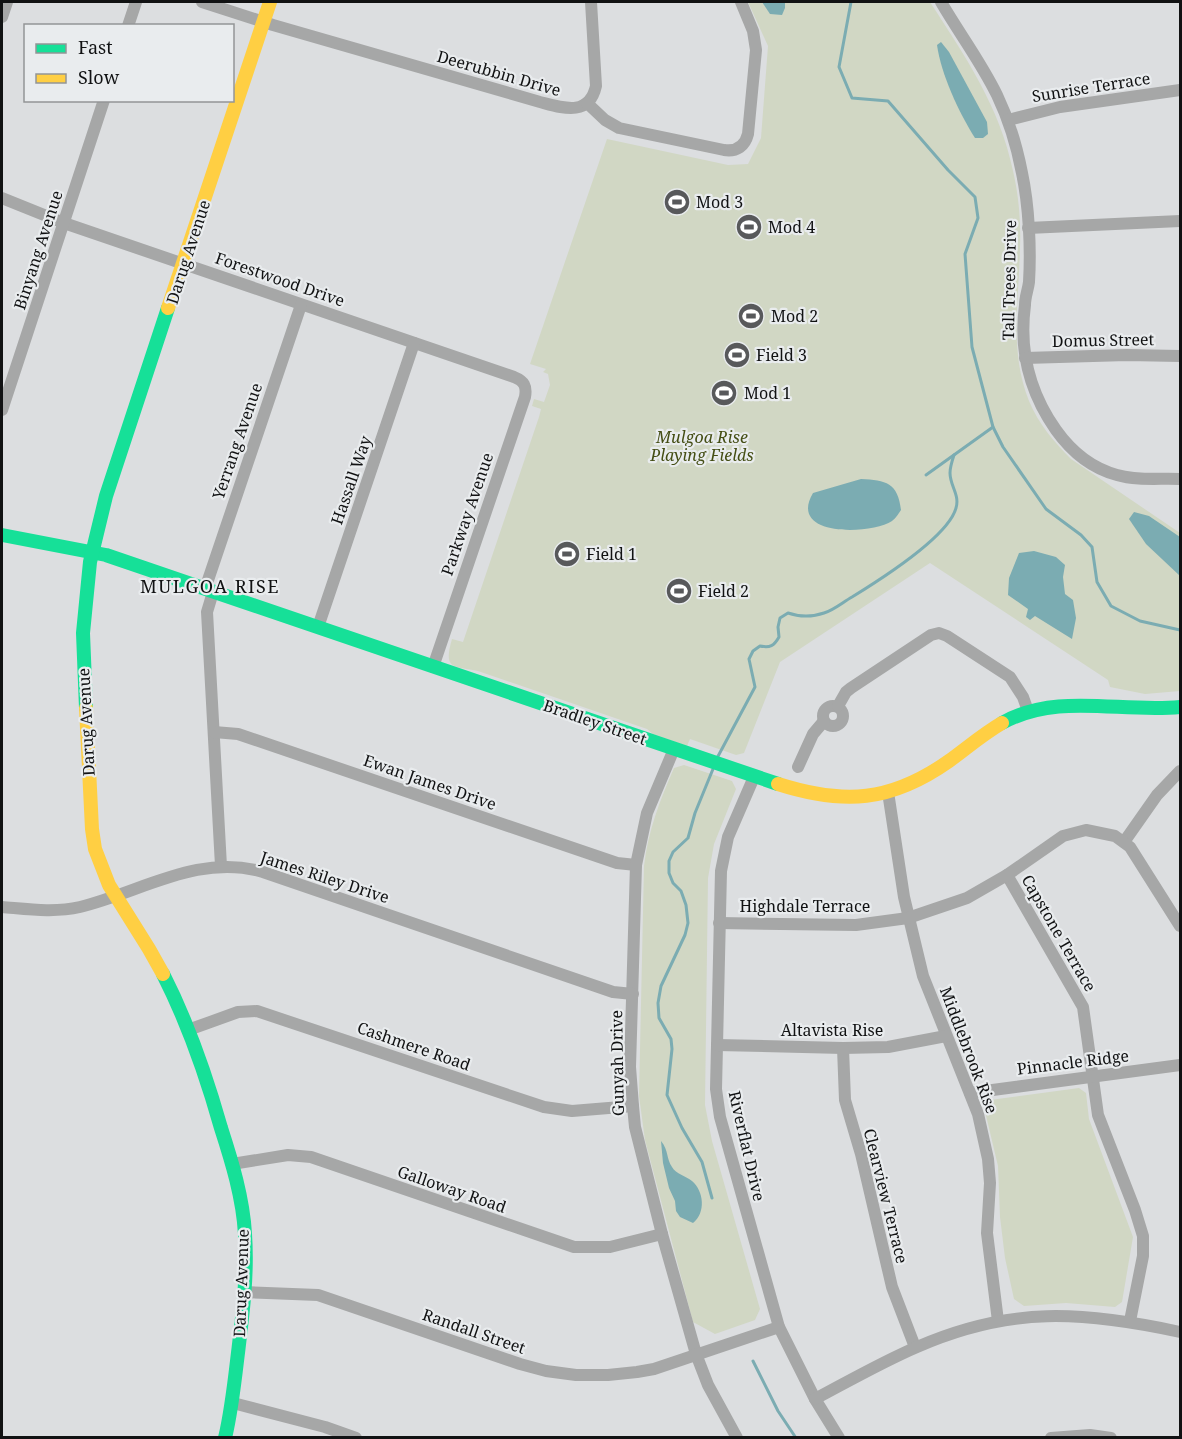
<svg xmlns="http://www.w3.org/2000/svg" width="1182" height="1439" viewBox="0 0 1182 1439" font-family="'Noto Serif',serif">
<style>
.green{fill:#d1d7c4}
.water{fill:#7bacb2}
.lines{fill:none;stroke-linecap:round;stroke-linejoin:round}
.stream{stroke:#7bacb2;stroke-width:3}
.street{stroke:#a6a7a7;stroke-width:12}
.fast{stroke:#16e098;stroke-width:14}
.slow{stroke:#ffcf43;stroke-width:14}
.labels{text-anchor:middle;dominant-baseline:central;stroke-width:4.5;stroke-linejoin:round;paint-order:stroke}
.street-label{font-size:16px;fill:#111213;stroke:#e9ecee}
.poi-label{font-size:16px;fill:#111213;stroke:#e9ecee;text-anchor:start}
.park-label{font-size:16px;font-style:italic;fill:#444e14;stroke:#e9ecee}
.neighbourhood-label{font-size:18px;letter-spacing:1.5px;fill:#111213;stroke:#e9ecee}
</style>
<rect width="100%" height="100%" fill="#dcdee0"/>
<!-- green -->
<g class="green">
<path d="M 748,2 L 930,2 C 965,56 1000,107 1013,171 C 1019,197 1021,222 1020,248 C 1019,300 1009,351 1029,401 C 1038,423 1054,442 1071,459 L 1180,533 L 1180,691 L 1145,694 L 1110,687 L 1108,680 L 930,563 L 780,662 L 744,753 L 736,755 L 690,739 L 687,746 L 653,734 L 647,729 L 478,671 C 453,666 443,670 452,639 L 463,642 L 539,417 L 541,409 L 532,406 L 534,399 L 544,402 L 550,385 L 548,374 L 543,372 L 546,369 L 530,364 L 607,139 L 728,165 L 748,164 L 761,138 L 768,46 Z"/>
<path d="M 684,765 L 732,781 L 736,789 L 714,844 L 708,878 L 705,1105 L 712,1141 L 760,1309 L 755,1320 L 715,1334 L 693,1322 L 645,1140 L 639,1096 L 644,866 C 648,831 660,800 674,768 Z"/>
<polygon points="1079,1088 1086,1093 1089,1119 1133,1237 1122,1302 1115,1307 1066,1303 1024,1306 1014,1299 1005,1258 1000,1217 998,1166 984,1107 990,1100"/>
</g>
<!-- water -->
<g class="water">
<polygon points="762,2 785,2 785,8 782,15 770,14"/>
<path d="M 941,42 L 949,52 L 987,122 L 988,134 L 983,138 L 975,138 C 959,113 941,74 937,45 Z"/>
<path d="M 861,479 C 886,480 898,483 901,510 C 899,513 896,518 892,521 C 870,535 787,537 813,493 Z"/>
<polygon points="1134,512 1149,516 1180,537 1180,576 1146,544 1129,519"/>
<polygon points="1034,551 1056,557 1065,565 1063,577 1065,594 1073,600 1076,618 1072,639 1035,616 1030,620 1026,617 1028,609 1008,595 1009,578 1019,553"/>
<path d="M 661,1141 C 669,1151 666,1158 672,1167 C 676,1174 686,1176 692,1181 C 704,1191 706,1213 693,1223 L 680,1217 L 676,1211 L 675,1201 L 669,1188 L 663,1163 Z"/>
</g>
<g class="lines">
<!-- stream -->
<g class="stream">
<polyline points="851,2 839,67 852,98 888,101 948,170 975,197 978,218 965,254 972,347 993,427 1003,447 1046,509 1081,535 1092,547 1097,582 1111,606 1140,621 1180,630"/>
<polyline points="926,475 993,427"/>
<path d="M 716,760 L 755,687 L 749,659 L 753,651 L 760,646 C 770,648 774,646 779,637 L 778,627 L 780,618 L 788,613 C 799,617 813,617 824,613 C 834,610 843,602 852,597 C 878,581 948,537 956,508 C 960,495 950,486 950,473 C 950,467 952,461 954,455"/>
<polyline points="712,1198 702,1162 682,1128 667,1095 672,1049 671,1039 659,1018 658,1003 661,986 685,935 688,923 686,905 681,891 673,883 669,873 669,861 673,852 688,838 695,813 713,769"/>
<polyline points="753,1361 778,1411 796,1438"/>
</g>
<!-- street -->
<g class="street">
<path d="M 202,2 L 273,25 L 540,102 C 563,108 589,117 596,86 L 591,2"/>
<path d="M 941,2 C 959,33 981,62 997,95 C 1009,120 1017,147 1022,173 C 1029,206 1031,249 1029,282 C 1028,290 1025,297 1025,305 C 1019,350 1030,393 1056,430 C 1071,451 1091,468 1117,475 C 1137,481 1160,478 1180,479"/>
<polyline points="2,17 7,2"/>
<polyline points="128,26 136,2"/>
<path d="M 587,103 L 605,120 L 619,128 L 724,150 C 737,152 745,146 748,134 L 756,50 L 753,31 L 741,2"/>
<polyline points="1008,120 1060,107 1180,90"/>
<path d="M 2,198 L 64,223 L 514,377 C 524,381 527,386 525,397 L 433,667"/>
<polyline points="1028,228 1180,221"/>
<polyline points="1025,358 1127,355 1180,356"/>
<polyline points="2,410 104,100"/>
<polyline points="205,589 301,305"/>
<polyline points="213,592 207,612 221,866"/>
<polyline points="318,627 414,343"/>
<circle cx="833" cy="716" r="10"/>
<polyline points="838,706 846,692 851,688 931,635 939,633 947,636 1010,677 1023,697 1028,711"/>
<polyline points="214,732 238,734 617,863 636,865"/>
<polyline points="674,749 647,813 636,865 630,1067 633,1106 635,1127 662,1234 696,1354 708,1385 737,1438"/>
<polyline points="798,767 813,734 824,721"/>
<polyline points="754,777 728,837 721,871 716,1089 720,1117 779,1327 815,1399 839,1438"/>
<polyline points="888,792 904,897 923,976 978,1114 988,1159 990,1183 987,1233 998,1321"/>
<polyline points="1124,842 1157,795 1180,771"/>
<polyline points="1007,875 1083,1007 1098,1115 1135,1210 1143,1236 1143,1256 1130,1321"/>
<path d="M 2,907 C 27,909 54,913 80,907 C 141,892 199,853 263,872 L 613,992 L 633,994"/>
<polyline points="719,923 856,925 908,918 967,898 1007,875 1063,836 1086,830 1115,836 1130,847 1180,926"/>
<polyline points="188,1030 238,1012 257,1011 544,1107 572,1111 633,1106"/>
<polyline points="717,1045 843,1048 888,1047 946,1036"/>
<polyline points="843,1048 845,1100 861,1154 892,1287 915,1347"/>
<polyline points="970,1093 1180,1065"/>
<polyline points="232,1164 288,1155 311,1157 574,1247 610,1247 662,1234"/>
<polyline points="244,1292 318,1295 520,1364 546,1371 576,1375 608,1375 637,1372 654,1369 779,1327"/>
<path d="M 815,1399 C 849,1381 882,1362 917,1347 C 1011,1306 1082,1311 1180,1332"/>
<polyline points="233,1403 325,1427 356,1438"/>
<polyline points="1051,1438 1090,1435 1111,1438"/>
</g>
<!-- fast -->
<g class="fast">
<polyline points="2,535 106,555 778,784"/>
<polyline points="86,708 83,633 90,562 106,496 168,308"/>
<path d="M 1002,723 C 1058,692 1119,713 1180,707"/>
<path d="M 163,974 C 188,1023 206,1075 221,1128 C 232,1162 243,1198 245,1234 C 248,1277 242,1319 237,1361 C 234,1387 231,1413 225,1438"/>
</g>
<!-- slow -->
<g class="slow">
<polyline points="168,308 270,2"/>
<polyline points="86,708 92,829 95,849 109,885 149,949 163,974"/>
<path d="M 778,784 C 844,805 891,802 949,761 C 967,748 983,734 1002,723"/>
</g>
</g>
<!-- icons -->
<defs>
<symbol id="stadium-disc" viewBox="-11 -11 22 22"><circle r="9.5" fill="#58595b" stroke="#e9ecee"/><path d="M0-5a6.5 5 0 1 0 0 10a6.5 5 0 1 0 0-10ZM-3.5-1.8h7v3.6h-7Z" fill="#fff"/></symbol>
</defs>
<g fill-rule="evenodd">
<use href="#stadium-disc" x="662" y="187" width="30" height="30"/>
<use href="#stadium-disc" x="734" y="212" width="30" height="30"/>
<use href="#stadium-disc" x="736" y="301" width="30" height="30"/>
<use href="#stadium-disc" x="722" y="340" width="30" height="30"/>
<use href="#stadium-disc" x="709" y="378" width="30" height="30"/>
<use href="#stadium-disc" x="552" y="539" width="30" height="30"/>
<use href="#stadium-disc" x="664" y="576" width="30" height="30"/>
</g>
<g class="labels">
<!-- street labels -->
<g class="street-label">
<text transform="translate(499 73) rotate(16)">Deerubbin Drive</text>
<text transform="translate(1091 87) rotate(-9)">Sunrise Terrace</text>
<text transform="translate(38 250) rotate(-72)">Binyang Avenue</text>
<text transform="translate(188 252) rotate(-72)">Darug Avenue</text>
<text transform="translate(280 279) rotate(19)">Forestwood Drive</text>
<text transform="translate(1009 280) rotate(-89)">Tall Trees Drive</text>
<text transform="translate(1103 340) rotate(-1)">Domus Street</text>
<text transform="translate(237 441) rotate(-71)">Yerrang Avenue</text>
<text transform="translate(351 480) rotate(-71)">Hassall Way</text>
<text transform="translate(467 514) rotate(-71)">Parkway Avenue</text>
<text transform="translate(86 722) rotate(-93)">Darug Avenue</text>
<text transform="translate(595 722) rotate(19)">Bradley Street</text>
<text transform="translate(430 782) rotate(19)">Ewan James Drive</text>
<text transform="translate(325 877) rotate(18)">James Riley Drive</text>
<text x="805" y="906">Highdale Terrace</text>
<text transform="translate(1059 933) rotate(60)">Capstone Terrace</text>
<text x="832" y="1030">Altavista Rise</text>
<text transform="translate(414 1046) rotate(19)">Cashmere Road</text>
<text transform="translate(969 1050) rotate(69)">Middlebrook Rise</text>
<text transform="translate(1073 1062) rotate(-7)">Pinnacle Ridge</text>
<text transform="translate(617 1063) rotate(-91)">Gunyah Drive</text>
<text transform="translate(747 1146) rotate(77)">Riverflat Drive</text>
<text transform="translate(452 1189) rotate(19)">Galloway Road</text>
<text transform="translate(886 1196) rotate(76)">Clearview Terrace</text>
<text transform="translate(241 1283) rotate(-88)">Darug Avenue</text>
<text transform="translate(474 1331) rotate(19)">Randall Street</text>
</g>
<!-- poi labels -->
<g class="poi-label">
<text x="696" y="202">Mod 3</text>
<text x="768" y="227">Mod 4</text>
<text x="771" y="316">Mod 2</text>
<text x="756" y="355">Field 3</text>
<text x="744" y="393">Mod 1</text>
<text x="586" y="554">Field 1</text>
<text x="698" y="591">Field 2</text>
</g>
<!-- park labels -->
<g class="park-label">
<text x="702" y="437">Mulgoa Rise<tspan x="702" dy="18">Playing Fields</tspan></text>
</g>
<!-- neighbourhood labels -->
<g class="neighbourhood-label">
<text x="210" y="586">MULGOA RISE</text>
</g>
</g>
<!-- border -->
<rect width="1182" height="1439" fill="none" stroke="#111213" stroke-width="6"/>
<!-- legend -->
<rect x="24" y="24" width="210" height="78" fill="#e9ecee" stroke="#939596" stroke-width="1.5"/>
<rect x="36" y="44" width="30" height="9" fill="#16e098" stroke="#939596" stroke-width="1.5"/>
<text x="78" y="54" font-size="18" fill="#111213">Fast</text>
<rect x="36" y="74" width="30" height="9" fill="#ffcf43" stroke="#939596" stroke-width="1.5"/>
<text x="78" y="84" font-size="18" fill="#111213">Slow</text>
</svg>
